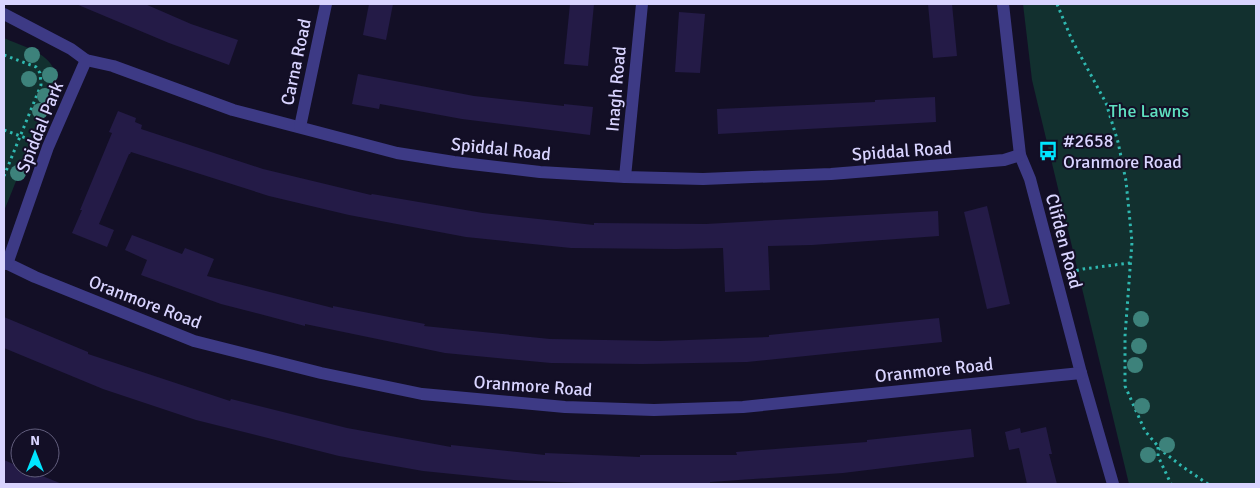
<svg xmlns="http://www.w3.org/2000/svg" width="1260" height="488" viewBox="0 0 1260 488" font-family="Signika,sans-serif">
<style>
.green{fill:#12302f}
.building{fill:#241b47}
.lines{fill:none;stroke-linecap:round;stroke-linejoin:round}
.path{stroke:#2fb8b0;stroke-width:3;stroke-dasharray:2.5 4;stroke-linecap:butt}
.minor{stroke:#3d3a85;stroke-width:12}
.tree{fill:#3d827b}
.labels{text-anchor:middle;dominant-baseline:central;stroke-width:4;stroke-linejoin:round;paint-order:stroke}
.street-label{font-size:18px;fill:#d9d4ff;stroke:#130f26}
.park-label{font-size:18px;fill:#5fe0c0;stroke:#130f26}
.poi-label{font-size:18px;fill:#d9d4ff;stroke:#130f26;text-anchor:start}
</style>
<rect width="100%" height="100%" fill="#130f26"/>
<!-- green -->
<g class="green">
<polygon points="1023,4 1256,4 1256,484 1129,484 1032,80"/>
<path d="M 4,38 C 19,45 48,52 54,70 C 55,74 55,78 56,82 L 4,211 Z"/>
</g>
<!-- building -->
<g class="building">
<polygon points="76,4 145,4 191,24 238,40 229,65 169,43"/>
<polygon points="369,4 393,4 386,40 363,35"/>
<polygon points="570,4 594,4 588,66 564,64"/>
<polygon points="928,4 952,4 957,56 933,58"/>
<polygon points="679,12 705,14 700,73 675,72"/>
<polygon points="358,74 474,96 564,106 564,104 593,107 590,135 462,119 380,104 379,109 352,104"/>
<polygon points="935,97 936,122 718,134 717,109 875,102 875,100"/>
<polygon points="118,111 136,118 135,122 142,125 141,129 263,169 371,195 372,194 483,213 594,225 594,223 706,224 938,211 939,236 812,245 768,246 770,290 725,292 723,248 676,249 571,248 466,237 349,215 269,196 131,152 130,154 129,154 99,224 114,230 107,247 72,233 82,210 80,210 112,133 109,132"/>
<polygon points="987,206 1010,304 987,309 964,212"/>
<polygon points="132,235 182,254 185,248 214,259 207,276 333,308 333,306 425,324 424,326 550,339 660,341 769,337 769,335 939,318 942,342 747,362 642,364 551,363 445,353 305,324 305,326 260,314 221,304 141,275 147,260 125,250"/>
<polygon points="4,317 88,352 88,354 230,401 231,399 347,428 451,447 451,445 545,455 545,453 640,457 640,455 737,455 736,452 867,442 867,440 971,429 974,457 843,473 710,482 710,484 605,484 513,480 423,471 339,456 196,420 103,389 4,348"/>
<polygon points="1046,427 1052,454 1049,454 1057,484 1027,484 1019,448 1009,450 1005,432 1020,428 1021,433"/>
<polygon points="4,460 20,467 20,468 23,468 62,484 4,484"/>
</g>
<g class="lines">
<!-- path -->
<g class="path">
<polyline points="1057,4 1072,40 1106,103 1118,142 1126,181 1132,242 1125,336 1125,386 1145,431 1162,451 1183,467 1208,484"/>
<polyline points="4,55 36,67 40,73 41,85 4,176"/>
<polyline points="4,130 34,141"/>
<polyline points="1070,272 1083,269 1130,263"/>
<polyline points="1158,447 1158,456 1171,484"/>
</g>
<!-- minor -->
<g class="minor">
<polyline points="1003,4 1020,155 1030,179 1081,373 1113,484"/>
<polyline points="4,14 71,49 86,60 113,66 233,110 397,153 454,162 540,172 625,177 703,179 831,174 1004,160 1020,155"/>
<polyline points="300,127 326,4"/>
<polyline points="625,177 642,4"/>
<polyline points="4,262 35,277 194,341 321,373 422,394 565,407 654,410 743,407 1081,373"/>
<polyline points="7,264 48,147 86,60"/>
</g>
</g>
<!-- trees -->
<g class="tree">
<circle cx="32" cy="55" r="8"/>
<circle cx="50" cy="75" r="8"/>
<circle cx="29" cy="79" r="8"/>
<circle cx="45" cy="96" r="8"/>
<circle cx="40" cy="111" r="8"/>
<circle cx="18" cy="173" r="8"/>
<circle cx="1141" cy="319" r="8"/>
<circle cx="1139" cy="346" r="8"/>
<circle cx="1135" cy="365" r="8"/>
<circle cx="1142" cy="406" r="8"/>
<circle cx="1167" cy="445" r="8"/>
<circle cx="1148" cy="455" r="8"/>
</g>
<!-- icons -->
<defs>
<symbol id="bus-bare" viewBox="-9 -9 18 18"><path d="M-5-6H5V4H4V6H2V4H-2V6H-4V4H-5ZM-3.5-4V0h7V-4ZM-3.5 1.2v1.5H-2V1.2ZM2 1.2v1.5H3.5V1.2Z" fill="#00e5ff" stroke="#130f26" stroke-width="2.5" paint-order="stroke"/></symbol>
</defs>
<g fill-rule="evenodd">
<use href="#bus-bare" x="1034" y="137" width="28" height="28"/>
</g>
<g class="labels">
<!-- street labels -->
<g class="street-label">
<text transform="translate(296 62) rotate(-78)">Carna Road</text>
<text transform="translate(616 89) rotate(-85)">Inagh Road</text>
<text transform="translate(40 127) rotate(-68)">Spiddal Park</text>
<text transform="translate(501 149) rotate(6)">Spiddal Road</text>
<text transform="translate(902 151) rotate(-4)">Spiddal Road</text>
<text transform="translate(1064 241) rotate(75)">Clifden Road</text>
<text transform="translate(145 302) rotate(21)">Oranmore Road</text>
<text transform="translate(934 370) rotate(-6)">Oranmore Road</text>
<text transform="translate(533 386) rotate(4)">Oranmore Road</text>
</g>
<!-- park labels -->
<g class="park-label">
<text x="1149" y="111">The Lawns</text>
</g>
<!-- poi labels -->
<g class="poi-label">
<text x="1063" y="141">#2658<tspan x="1063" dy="21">Oranmore Road</tspan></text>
</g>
</g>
<!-- border -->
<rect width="1260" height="488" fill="none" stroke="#d9d4ff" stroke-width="10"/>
<!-- north arrow -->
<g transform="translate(35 453)"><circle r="24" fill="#130f26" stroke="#625e7d"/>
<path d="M0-4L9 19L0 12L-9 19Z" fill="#00e5ff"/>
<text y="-8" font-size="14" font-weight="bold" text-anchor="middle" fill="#d9d4ff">N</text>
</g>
</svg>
